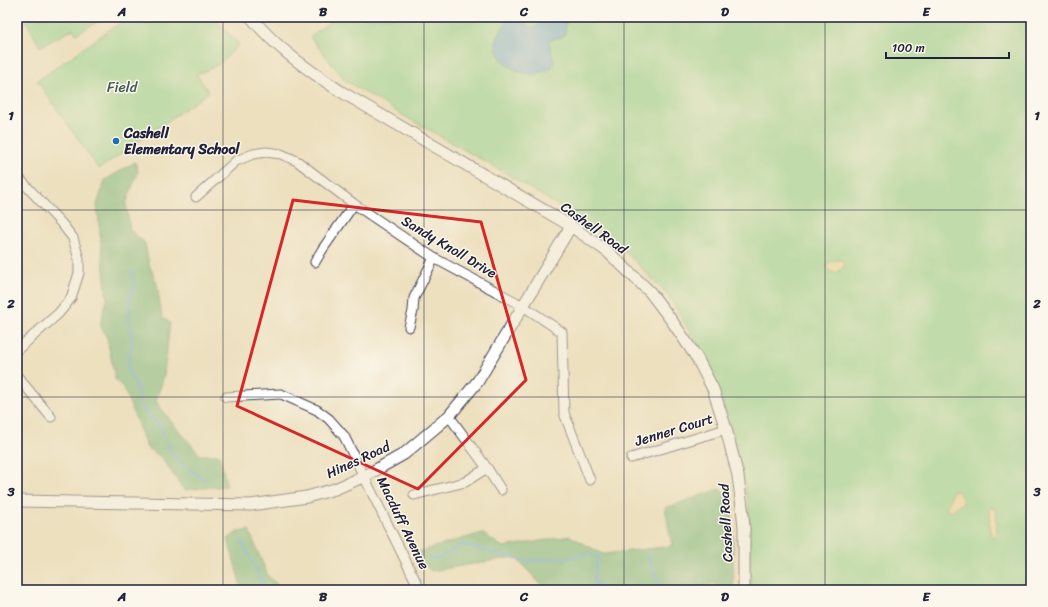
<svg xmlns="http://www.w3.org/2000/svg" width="1048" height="607" viewBox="0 0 1048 607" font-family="Sriracha,sans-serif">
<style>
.green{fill:#8dd590;stroke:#587c66}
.forest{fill:#72b67a;stroke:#4a6c5a}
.sand{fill:#eeda9e;stroke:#887e6c}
.water{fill:#5da3d3;stroke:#406287}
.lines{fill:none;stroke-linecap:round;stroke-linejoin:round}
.stream{stroke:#5da3d3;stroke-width:2.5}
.minor-casing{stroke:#403e4f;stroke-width:11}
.tertiary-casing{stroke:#403e4f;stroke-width:13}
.minor{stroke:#fff;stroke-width:9}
.tertiary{stroke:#fff;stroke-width:11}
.marked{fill:none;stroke:#d62828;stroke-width:3;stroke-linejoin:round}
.grid{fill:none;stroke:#22223b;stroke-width:1;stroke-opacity:0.55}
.poi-dot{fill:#1f6fb2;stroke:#fbf7ec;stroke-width:1.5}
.labels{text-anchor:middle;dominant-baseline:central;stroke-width:3;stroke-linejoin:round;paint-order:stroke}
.park-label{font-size:14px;fill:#425854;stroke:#fbf7ec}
.poi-label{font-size:14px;font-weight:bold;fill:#22223b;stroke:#fbf7ec;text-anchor:start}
.street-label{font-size:14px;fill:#22223b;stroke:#fbf7ec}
.neatline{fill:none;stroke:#22223b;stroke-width:1.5}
.grid-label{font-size:13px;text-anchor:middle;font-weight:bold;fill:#22223b}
</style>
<rect width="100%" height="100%" fill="#fbf7ec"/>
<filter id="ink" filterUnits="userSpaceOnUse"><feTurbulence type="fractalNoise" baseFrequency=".025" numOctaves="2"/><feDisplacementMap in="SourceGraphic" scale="8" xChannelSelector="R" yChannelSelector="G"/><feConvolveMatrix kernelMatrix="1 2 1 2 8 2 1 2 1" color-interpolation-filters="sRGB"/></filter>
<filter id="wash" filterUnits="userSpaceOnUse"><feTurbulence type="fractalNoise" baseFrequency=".012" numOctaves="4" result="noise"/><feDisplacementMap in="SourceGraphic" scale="16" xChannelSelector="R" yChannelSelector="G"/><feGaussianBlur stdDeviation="0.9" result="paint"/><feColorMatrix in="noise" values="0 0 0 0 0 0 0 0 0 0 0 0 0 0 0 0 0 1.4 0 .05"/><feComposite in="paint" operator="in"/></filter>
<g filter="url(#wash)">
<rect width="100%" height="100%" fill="#ede0bf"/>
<!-- green -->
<g class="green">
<polygon points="33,17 106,17 76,34 73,29 40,47 26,21"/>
<path d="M 128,17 L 213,17 L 239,44 C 226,59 216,69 196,74 L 209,92 L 99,169 L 37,81 Z"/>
<polygon points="336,17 1031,17 1031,590 751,590 749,507 734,437 719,391 696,342 668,295 626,252 575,216 502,171 404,116 346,81 310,37"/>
</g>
<!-- forest -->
<g class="forest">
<polygon points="135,162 138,171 126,204 130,230 145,243 149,264 157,284 162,317 170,323 164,376 156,401 170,420 200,455 219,455 227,486 184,490 161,457 147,448 124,389 115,379 107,338 100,325 107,299 97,205 105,180"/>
<polygon points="719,489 732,497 734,590 716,590 716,583 691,590 546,590 515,557 431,571 414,553 482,533 503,547 570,536 603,554 672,546 665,508"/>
<polygon points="249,530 268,576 283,590 242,590 228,539 237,532"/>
</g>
<!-- sand -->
<g class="sand">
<polygon points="835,260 841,260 844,263 844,267 836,273 831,272 826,267 827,264"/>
<path d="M 953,491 L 957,491 C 960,494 963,498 963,503 L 956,507 L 951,512 L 946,509 Z"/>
<path d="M 994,508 L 997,514 C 995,523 1000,532 993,536 L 991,535 L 990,533 L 989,511 L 990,509 Z"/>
</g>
<!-- water -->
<path class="water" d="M 546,17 L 564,17 L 566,23 L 565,34 L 560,38 L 555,38 L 549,42 L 554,62 L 551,69 C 544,71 537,74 530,74 C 513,72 492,58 497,40 C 499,33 504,27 507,20 C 518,16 525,26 535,28 Z"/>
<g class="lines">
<!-- stream -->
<g class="stream">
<polyline points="132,271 134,286 130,297 129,319 132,341 127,371 134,381 144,411 155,421 164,435 170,450 180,463 204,479"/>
<polyline points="241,541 253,563 265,590"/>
<polyline points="647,554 662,590"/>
<polyline points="429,559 439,558 463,545 527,561 576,557 587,554 598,557 593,581 605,590"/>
</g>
</g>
</g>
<g filter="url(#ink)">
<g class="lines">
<defs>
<g id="minor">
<polyline points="17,176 62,224 73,238 79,259 79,273 71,298 59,313 17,350"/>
<polyline points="196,197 236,161 253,154 266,152 281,154 297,161 354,204 434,258 523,306 562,332 564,413 590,480"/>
<polyline points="315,262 322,250 354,204"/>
<polyline points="409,327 413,311 414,298 434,258"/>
<polyline points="17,376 51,417"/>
<polyline points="226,397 281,394 317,410 329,419 344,436 420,590"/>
<polyline points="631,458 726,429"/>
<polyline points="487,468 501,490"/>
<polyline points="414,495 465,482 487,468 449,416"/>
</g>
<g id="tertiary">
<path d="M 251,17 C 275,47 308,70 340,91 L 571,226 L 608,252 L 650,292 L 672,321 L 697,358 L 713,389 L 726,429 L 738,476 L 742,507 L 744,528 L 744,590"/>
<polyline points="17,501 251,505 307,497 335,489 365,476 404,454 449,416 478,381 571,226"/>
</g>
</defs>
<!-- minor casing -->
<use href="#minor" class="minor-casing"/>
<!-- tertiary casing -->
<use href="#tertiary" class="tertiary-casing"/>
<!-- minor -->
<use href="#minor" class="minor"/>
<!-- tertiary -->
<use href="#tertiary" class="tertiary"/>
</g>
</g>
<!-- marked area -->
<path d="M0 0H1048V607H0ZM 293,200 L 481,222 L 526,380 L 418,489 L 237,406 Z" fill="#ede0bf" fill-opacity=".55" fill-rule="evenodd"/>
<path class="marked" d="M 293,200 L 481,222 L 526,380 L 418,489 L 237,406 Z"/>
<!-- grid -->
<path class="grid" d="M 223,17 L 223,590M 424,17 L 424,590M 624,17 L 624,590M 825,17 L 825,590M 17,210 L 1031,210M 17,397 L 1031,397"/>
<!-- markers -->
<circle class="poi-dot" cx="116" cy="141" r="4"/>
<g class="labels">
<!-- park labels -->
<g class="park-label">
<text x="122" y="87">Field</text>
</g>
<!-- poi labels -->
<g class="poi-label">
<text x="124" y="133">Cashell<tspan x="124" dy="16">Elementary School</tspan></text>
</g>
<!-- street labels -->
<g class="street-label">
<text transform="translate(594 228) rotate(36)">Cashell Road</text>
<text transform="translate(449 247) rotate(31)">Sandy Knoll Drive</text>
<text transform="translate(674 430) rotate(-17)">Jenner Court</text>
<text transform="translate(358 460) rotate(-25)">Hines Road</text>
<text transform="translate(403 523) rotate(64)">Macduff Avenue</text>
<text transform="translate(726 523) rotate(-93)">Cashell Road</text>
</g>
</g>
<!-- margin -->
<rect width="1048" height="607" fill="none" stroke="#fbf7ec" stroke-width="44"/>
<!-- scale -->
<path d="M886 52v6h123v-6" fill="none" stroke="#22223b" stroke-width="2"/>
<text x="892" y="52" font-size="12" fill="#22223b" stroke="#fbf7ec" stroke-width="3" paint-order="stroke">100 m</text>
<rect x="22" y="22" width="1004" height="563" class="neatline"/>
<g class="grid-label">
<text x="122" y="16">A</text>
<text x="323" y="16">B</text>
<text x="524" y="16">C</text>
<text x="725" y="16">D</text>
<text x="926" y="16">E</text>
<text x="11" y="120">1</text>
<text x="1037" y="120">1</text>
<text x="11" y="308">2</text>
<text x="1037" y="308">2</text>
<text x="11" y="496">3</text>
<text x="1037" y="496">3</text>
<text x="122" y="601">A</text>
<text x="323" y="601">B</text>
<text x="524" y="601">C</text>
<text x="725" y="601">D</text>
<text x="926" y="601">E</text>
</g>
</svg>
